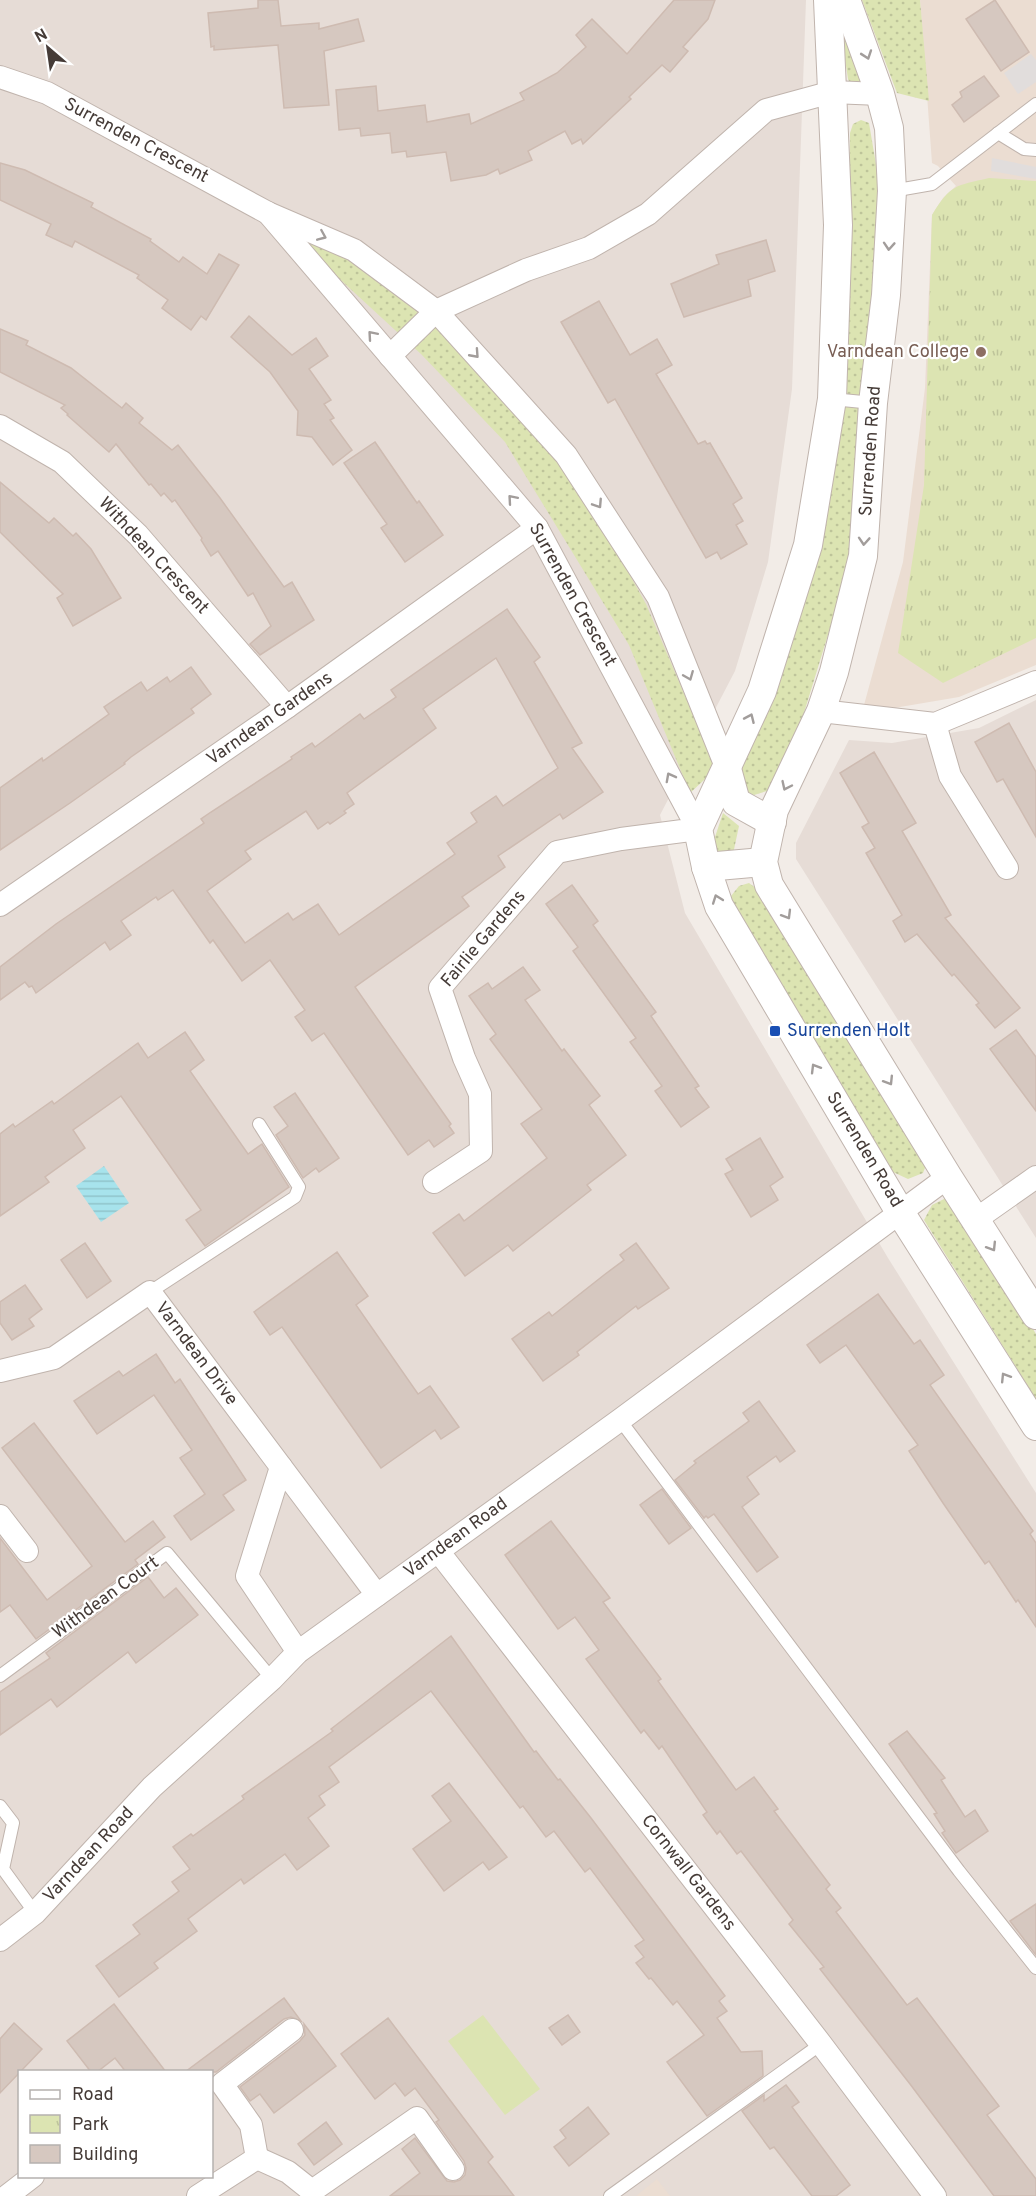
<svg xmlns="http://www.w3.org/2000/svg" width="1036" height="2196" viewBox="0 0 1036 2196" font-family="Overpass,sans-serif">
<style>
.residential{fill:#e6dcd6;fill-rule:evenodd}
.education{fill:#ebddd2}
.grass{fill:url(#grass-dots)}
.park{fill:url(#park-tufts)}
.garden{fill:#dce4b2}
.parking{fill:#e1dddc}
.water{fill:url(#water-rules)}
.building{fill:#d6c8c0;stroke:#cebbb1;stroke-width:1.5;fill-rule:evenodd}
.lines{fill:none;stroke-linecap:round;stroke-linejoin:round}
.service-casing{stroke:#c0b4ad;stroke-width:14}
.minor-casing{stroke:#c0b4ad;stroke-width:24}
.tertiary-casing{stroke:#c0b4ad;stroke-width:30}
.service{stroke:#fff;stroke-width:12}
.minor{stroke:#fff;stroke-width:22}
.tertiary{stroke:#fff;stroke-width:28}
.oneway{stroke:#a29d9b}
.education-dot{fill:#8d6e63;stroke:#fff;stroke-width:2}
.transit-dot{fill:#1a4fb4;stroke:#fff;stroke-width:2}
.labels{text-anchor:middle;dominant-baseline:central;stroke-width:4.5;stroke-linejoin:round;paint-order:stroke}
.street-label{font-size:18px;fill:#453b37;stroke:#fff}
.education-label{font-size:18px;fill:#785e54;stroke:#fff;text-anchor:end}
.transit-label{font-size:18px;fill:#164399;stroke:#fff;text-anchor:start}
</style>
<defs>
<pattern id="grass-dots" width="8" height="8" patternUnits="userSpaceOnUse" patternTransform="scale(1.5)"><rect width="8" height="8" fill="#dce4b2"/><path d="M2 2h.1M6 6h.1" fill="none" stroke="#bec49a" stroke-width="1.8" stroke-linecap="round"/></pattern>
<pattern id="park-tufts" width="24" height="20" patternUnits="userSpaceOnUse" patternTransform="scale(1.5)"><rect width="24" height="20" fill="#dce4b2"/><path d="M3 7l-1-3M5 7V3M7 7l1-3M15 17l-1-3M17 17v-4M19 17l1-3" fill="none" stroke="#bec49a"/></pattern>
<pattern id="water-rules" width="6" height="5" patternUnits="userSpaceOnUse" patternTransform="scale(1.5)"><rect width="6" height="5" fill="#a7e3ec"/><path d="M0 2.5h6" fill="none" stroke="#91c4cb"/></pattern>
</defs>
<rect width="100%" height="100%" fill="#f2ece7"/>
<!-- residential -->
<g class="residential">
<path d="M 0,0 L 806,0 L 792,389 L 768,562 L 735,671 L 660,815 L 685,913 L 888,1258 L 1036,1493 L 1036,2196 L 0,2196 ZM 20,2072 L 212,2072 L 212,2176 L 20,2176 Z"/>
<polygon points="1036,700 1036,1238 796,859 796,843 849,740 892,743 979,728"/>
</g>
<!-- education -->
<g class="education">
<polygon points="920,0 1036,0 1036,665 959,697 894,708 864,705 903,562 925,388 932,215 943,198 956,186 938,166 932,163"/>
<polygon points="657,2179 670,2196 636,2196"/>
</g>
<!-- grass -->
<g class="grass">
<polygon points="862,0 920,0 929,101 897,93"/>
<polygon points="845,30 864,79 859,85 851,85 848,79 841,32"/>
<polygon points="861,120 869,123 884,212 851,560 803,716 770,790 754,795 744,791 737,776 781,679 818,554 849,251 850,133 853,124"/>
<polygon points="268,213 354,250 437,314 564,457 646,604 716,769 690,793 629,645 505,442 421,354"/>
<polygon points="723,813 739,826 733,854 708,858"/>
<polygon points="749,883 761,892 928,1160 923,1173 908,1179 893,1172 734,911 731,896 739,886"/>
<polygon points="946,1198 957,1202 1036,1334 1036,1399 924,1220 932,1205"/>
</g>
<!-- park -->
<path class="park" d="M 989,178 L 1036,181 L 1036,638 L 943,683 L 898,653 L 924,485 L 932,215 C 951,184 955,186 989,178 Z"/>
<!-- garden -->
<polygon class="garden" points="483,2015 540,2089 505,2115 448,2041"/>
<!-- parking -->
<g class="parking">
<polygon points="1031,54 1036,60 1036,82 1018,94 1004,73"/>
<polygon points="992,158 1036,167 1036,179 991,171"/>
</g>
<!-- water -->
<polygon class="water" points="104,1166 129,1203 101,1222 76,1186"/>
<!-- building -->
<g class="building">
<polygon points="258,0 278,0 281,26 319,23 319,29 358,19 364,41 324,51 329,105 284,108 278,45 214,50 214,46 211,47 208,13 258,8"/>
<polygon points="674,0 715,0 708,19 683,47 688,51 670,72 662,65 629,97 631,99 583,144 581,139 572,144 565,131 528,151 532,160 500,174 498,169 486,175 451,181 446,152 407,157 406,151 392,153 390,133 361,136 360,128 339,130 336,90 376,86 378,111 425,105 427,122 469,114 471,124 524,100 520,93 557,73 586,47 576,35 592,19 627,54"/>
<polygon points="995,0 1029,52 1001,71 966,19"/>
<polygon points="984,76 999,96 964,122 952,105 962,97 960,92"/>
<polygon points="0,163 25,170 93,203 91,207 151,239 150,241 179,262 183,257 207,274 219,254 239,265 206,320 201,316 191,330 162,308 168,300 137,278 139,275 75,241 72,247 46,235 51,224 0,200"/>
<polygon points="766,240 775,271 748,280 751,296 684,317 671,284 719,264 716,255"/>
<polygon points="599,301 630,355 657,339 672,365 656,374 698,444 705,441 707,444 710,443 742,498 733,504 743,521 736,525 747,544 721,559 717,552 706,558 615,399 608,403 561,322"/>
<polygon points="249,316 292,355 316,338 328,356 309,369 331,400 324,404 334,418 330,420 352,450 333,465 312,437 297,435 298,411 270,372 231,337"/>
<polygon points="0,329 28,341 26,345 71,368 122,408 126,403 143,418 139,423 172,450 178,445 220,498 284,587 292,582 314,620 260,655 250,644 271,626 253,593 248,596 218,551 211,556 201,540 202,538 175,500 172,502 164,493 161,496 151,484 149,485 116,444 109,452 67,415 68,414 61,408 65,405 0,372"/>
<polygon points="375,442 417,503 419,501 443,535 405,562 381,528 387,524 344,463"/>
<polygon points="0,482 49,523 54,518 73,536 76,533 91,549 121,598 73,626 57,598 63,594 0,532"/>
<path d="M 507,609 L 540,657 L 534,662 L 582,743 L 572,748 L 603,792 L 563,819 L 560,814 L 498,856 L 505,867 L 462,897 L 469,906 L 355,987 L 451,1124 L 449,1126 L 454,1133 L 434,1147 L 429,1140 L 408,1155 L 324,1033 L 312,1041 L 295,1017 L 305,1010 L 270,960 L 242,981 L 213,940 L 210,943 L 173,890 L 158,900 L 156,897 L 121,921 L 131,935 L 110,950 L 105,942 L 36,993 L 32,986 L 29,987 L 25,982 L 0,1000 L 0,967 L 56,924 L 204,823 L 201,819 L 211,812 L 292,759 L 291,757 L 312,743 L 315,747 L 360,714 L 364,719 L 396,697 L 391,690 ZM 496,658 L 558,768 L 503,806 L 496,796 L 471,813 L 477,822 L 447,843 L 455,854 L 339,935 L 318,904 L 293,920 L 288,913 L 245,943 L 207,891 L 251,859 L 245,851 L 306,811 L 318,829 L 328,822 L 330,824 L 346,813 L 344,811 L 354,804 L 347,793 L 436,728 L 423,709 Z"/>
<polygon points="191,667 211,694 191,709 194,713 131,757 124,763 125,764 70,803 0,850 0,788 42,758 43,761 109,714 104,707 141,682 147,691 167,677 170,682"/>
<polygon points="1009,723 1036,772 1036,837 1003,779 997,782 975,742"/>
<polygon points="874,752 916,823 902,831 951,915 945,918 1020,1008 995,1028 976,1005 979,1003 954,974 952,976 917,934 905,942 893,921 902,915 866,853 875,848 862,827 869,823 840,773"/>
<polygon points="572,885 598,921 593,925 656,1012 651,1016 699,1086 695,1088 709,1107 681,1127 655,1091 662,1086 630,1042 636,1038 573,951 578,947 546,904"/>
<polygon points="523,967 540,990 525,1000 562,1051 564,1049 600,1096 589,1105 626,1155 587,1185 591,1190 513,1251 508,1245 465,1276 433,1233 459,1214 464,1221 547,1158 521,1124 542,1109 490,1039 496,1034 469,996 488,983 492,989"/>
<polygon points="1016,1030 1036,1057 1036,1111 990,1049"/>
<polygon points="185,1032 204,1060 190,1071 248,1154 262,1144 289,1187 205,1246 186,1220 201,1210 121,1096 73,1130 85,1148 45,1177 49,1182 0,1216 0,1134 13,1124 15,1127 52,1101 54,1104 138,1043 148,1058"/>
<polygon points="295,1093 339,1158 319,1172 316,1168 303,1178 276,1135 288,1126 274,1107"/>
<polygon points="760,1138 783,1177 770,1186 778,1200 751,1217 725,1174 733,1170 726,1159"/>
<polygon points="85,1243 111,1281 87,1298 61,1260"/>
<polygon points="636,1243 669,1288 638,1309 636,1306 577,1352 579,1355 543,1381 512,1339 549,1312 552,1316 604,1275 624,1260 620,1255"/>
<polygon points="337,1252 368,1296 356,1305 418,1394 430,1386 459,1427 441,1439 435,1430 381,1468 282,1327 270,1335 254,1312"/>
<polygon points="25,1285 42,1309 29,1319 34,1326 12,1340 0,1323 0,1302"/>
<polygon points="878,1294 914,1344 920,1340 944,1375 930,1385 1033,1531 1030,1534 1036,1543 1036,1627 1018,1600 1016,1602 989,1561 985,1564 943,1503 909,1451 918,1445 846,1345 820,1363 807,1345"/>
<polygon points="156,1354 175,1383 180,1379 246,1480 223,1495 234,1510 191,1540 174,1516 205,1494 180,1458 192,1450 154,1395 97,1434 74,1401 119,1371 123,1376"/>
<polygon points="759,1401 795,1451 780,1462 776,1456 747,1477 759,1494 742,1507 778,1557 757,1572 714,1514 708,1518 706,1516 704,1518 675,1480 696,1463 694,1461 749,1421 743,1413"/>
<polygon points="34,1423 125,1542 153,1521 165,1537 135,1560 138,1564 36,1639 10,1605 0,1612 0,1538 47,1600 92,1566 2,1448"/>
<polygon points="662,1489 691,1528 669,1544 640,1505"/>
<polygon points="551,1521 610,1598 603,1602 661,1679 658,1681 736,1790 754,1777 778,1809 774,1811 830,1885 826,1889 841,1908 836,1912 907,2005 917,1998 999,2106 987,2115 1036,2179 1036,2196 994,2196 910,2084 820,1969 824,1967 789,1924 793,1920 741,1851 737,1854 720,1831 717,1834 703,1815 707,1812 662,1746 659,1749 644,1730 641,1733 586,1659 599,1650 575,1617 558,1629 505,1555"/>
<polygon points="148,1577 164,1598 176,1588 198,1615 136,1663 128,1652 57,1707 51,1699 0,1735 0,1692 50,1658 46,1653"/>
<polygon points="451,1636 534,1752 536,1751 558,1780 560,1779 591,1818 725,1996 719,2001 727,2011 717,2018 741,2052 762,2051 763,2076 707,2116 667,2062 704,2035 677,2001 673,2005 651,1978 649,1979 636,1963 644,1957 635,1946 644,1940 590,1868 585,1872 554,1831 546,1837 523,1806 520,1808 431,1691 329,1767 339,1782 319,1796 325,1805 308,1818 329,1846 297,1870 285,1854 244,1884 241,1879 188,1919 197,1931 154,1963 158,1968 119,1997 96,1966 140,1934 133,1925 179,1891 172,1882 190,1869 173,1847 191,1834 193,1836 244,1799 242,1796 333,1731 331,1729"/>
<polygon points="907,1731 945,1778 941,1780 965,1817 975,1810 988,1831 956,1853 942,1833 945,1831 934,1814 937,1813 889,1744"/>
<polygon points="449,1783 507,1857 489,1870 483,1862 444,1891 413,1849 451,1821 432,1796"/>
<polygon points="1036,1904 1036,1955 1010,1921"/>
<polygon points="284,1998 301,2021 291,2017 284,2019 216,2072 185,2072"/>
<polygon points="114,2004 166,2072 126,2072 115,2058 97,2072 91,2072 67,2041"/>
<polygon points="568,2015 580,2032 562,2045 549,2028"/>
<polygon points="388,2018 493,2157 488,2162 514,2196 390,2196 420,2173 402,2149 415,2138 447,2181 454,2182 460,2180 465,2175 466,2168 464,2161 436,2122 439,2120 415,2088 405,2096 395,2083 375,2099 341,2054"/>
<polygon points="14,2023 42,2049 0,2093 0,2039"/>
<polygon points="304,2024 336,2066 274,2113 260,2094 250,2101 240,2087 300,2041 305,2035"/>
<polygon points="786,2085 799,2102 792,2107 850,2185 836,2196 812,2196 774,2147 770,2149 742,2111 764,2095 764,2101"/>
<polygon points="588,2107 609,2134 569,2166 554,2147 566,2138 560,2130"/>
<polygon points="326,2122 342,2144 314,2165 298,2144"/>
</g>
<g class="lines">
<defs>
<g id="service">
<polyline points="998,133 1024,149 1036,150"/>
<polyline points="892,191 932,184 1036,104"/>
<polyline points="832,399 873,403"/>
<polyline points="150,1292 295,1197 299,1187 259,1124"/>
<polyline points="620,1420 959,1871 1036,1968"/>
<polyline points="0,1676 167,1553 272,1679"/>
<polyline points="0,1806 13,1823 3,1869 35,1913"/>
<polyline points="610,2196 821,2044"/>
</g>
<g id="minor">
<polyline points="0,77 47,93 268,213 354,250 436,311 566,455 658,597 727,769"/>
<polyline points="268,213 537,528 698,829 621,839 557,852 440,988 464,1058 480,1094 481,1151 434,1182"/>
<polyline points="390,356 436,311 526,270 589,248 648,214 766,110 832,92 880,94"/>
<polyline points="0,426 62,462 138,535 287,707"/>
<polyline points="821,711 935,724 1036,682"/>
<polyline points="935,724 950,776 1007,868"/>
<polyline points="0,905 287,707 537,528"/>
<polyline points="975,1220 1036,1177"/>
<polyline points="0,1371 54,1358 150,1292 377,1595"/>
<polyline points="281,1467 247,1576 298,1652"/>
<polyline points="0,1516 27,1551"/>
<polyline points="438,1551 821,2044 935,2196"/>
<polyline points="0,1940 35,1913 152,1787 272,1679 298,1652 620,1420 948,1177"/>
<polyline points="257,2158 251,2125 222,2084 292,2030"/>
<polyline points="7,2196 33,2176"/>
<polyline points="198,2196 257,2158 288,2172 312,2191 417,2118 453,2169"/>
</g>
<g id="tertiary">
<polyline points="828,0 838,225 832,399 808,545 762,691 698,829 706,867 719,906 900,1212 1036,1426"/>
<polyline points="846,0 880,94 889,128 892,191 886,295 873,403 863,556 834,672 821,711 774,810 763,862 769,885 948,1177 1036,1315"/>
<polyline points="727,769 736,802 772,822"/>
<polyline points="706,867 763,862"/>
</g>
</defs>
<!-- service casing -->
<use href="#service" class="service-casing"/>
<!-- minor casing -->
<use href="#minor" class="minor-casing"/>
<!-- tertiary casing -->
<use href="#tertiary" class="tertiary-casing"/>
<!-- service -->
<use href="#service" class="service"/>
<!-- minor -->
<use href="#minor" class="minor"/>
<!-- tertiary -->
<use href="#tertiary" class="tertiary"/>
</g>
<!-- one-way arrows -->
<defs><path id="oneway-chevron" d="M-2-3.5L2.5 0L-2 3.5" fill="none" stroke-width="1.6" stroke-linecap="round" stroke-linejoin="round" transform="scale(1.5)"/></defs>
<g class="oneway">
<use href="#oneway-chevron" transform="translate(867 55) rotate(71)"/>
<use href="#oneway-chevron" transform="translate(322 236) rotate(23)"/>
<use href="#oneway-chevron" transform="translate(889 246) rotate(94)"/>
<use href="#oneway-chevron" transform="translate(372 335) rotate(-131)"/>
<use href="#oneway-chevron" transform="translate(475 354) rotate(48)"/>
<use href="#oneway-chevron" transform="translate(512 499) rotate(-131)"/>
<use href="#oneway-chevron" transform="translate(598 504) rotate(57)"/>
<use href="#oneway-chevron" transform="translate(864 541) rotate(94)"/>
<use href="#oneway-chevron" transform="translate(689 676) rotate(68)"/>
<use href="#oneway-chevron" transform="translate(750 718) rotate(-66)"/>
<use href="#oneway-chevron" transform="translate(670 777) rotate(-118)"/>
<use href="#oneway-chevron" transform="translate(786 786) rotate(115)"/>
<use href="#oneway-chevron" transform="translate(717 899) rotate(-110)"/>
<use href="#oneway-chevron" transform="translate(787 915) rotate(59)"/>
<use href="#oneway-chevron" transform="translate(815 1068) rotate(-121)"/>
<use href="#oneway-chevron" transform="translate(889 1081) rotate(58)"/>
<use href="#oneway-chevron" transform="translate(992 1247) rotate(58)"/>
<use href="#oneway-chevron" transform="translate(1005 1377) rotate(-122)"/>
</g>
<!-- markers -->
<circle class="education-dot" cx="981" cy="352" r="6"/>
<rect class="transit-dot" x="769" y="1025" width="12" height="12" rx="3"/>
<g class="labels">
<!-- street labels -->
<g class="street-label">
<text transform="translate(136 141) rotate(28)">Surrenden Crescent</text>
<text transform="translate(871 451) rotate(-86)">Surrenden Road</text>
<text transform="translate(153 556) rotate(47)">Withdean Crescent</text>
<text transform="translate(572 595) rotate(61)">Surrenden Crescent</text>
<text transform="translate(270 719) rotate(-35)">Varndean Gardens</text>
<text transform="translate(484 939) rotate(-50)">Fairlie Gardens</text>
<text transform="translate(864 1150) rotate(59)">Surrenden Road</text>
<text transform="translate(196 1354) rotate(53)">Varndean Drive</text>
<text transform="translate(456 1538) rotate(-36)">Varndean Road</text>
<text transform="translate(106 1598) rotate(-36)">Withdean Court</text>
<text transform="translate(89 1855) rotate(-47)">Varndean Road</text>
<text transform="translate(688 1873) rotate(52)">Cornwall Gardens</text>
</g>
<!-- education labels -->
<g class="education-label">
<text x="969" y="352">Varndean College</text>
</g>
<!-- transit labels -->
<g class="transit-label">
<text x="787" y="1031">Surrenden Holt</text>
</g>
</g>
<!-- legend -->
<rect x="18" y="2070" width="195" height="108" fill="#ffffff" stroke="#b5b1af" stroke-width="1.5"/>
<rect x="30" y="2090" width="30" height="9" fill="#ffffff" stroke="#b5b1af" stroke-width="1.5"/>
<text x="72" y="2100" font-size="18" fill="#453b37">Road</text>
<rect x="30" y="2115" width="30" height="18" fill="url(#park-tufts)" stroke="#b5b1af" stroke-width="1.5"/>
<text x="72" y="2130" font-size="18" fill="#453b37">Park</text>
<rect x="30" y="2145" width="30" height="18" fill="#d6c8c0" stroke="#b5b1af" stroke-width="1.5"/>
<text x="72" y="2160" font-size="18" fill="#453b37">Building</text>
<!-- north arrow -->
<g transform="translate(48 48) rotate(331)" stroke="#ffffff" stroke-width="4.5" paint-order="stroke">
<path d="M0-4.5L10 22L0 15L-10 22Z" fill="#453b37"/>
<text y="-9" font-size="16" font-weight="bold" text-anchor="middle" fill="#453b37">N</text>
</g>
</svg>
